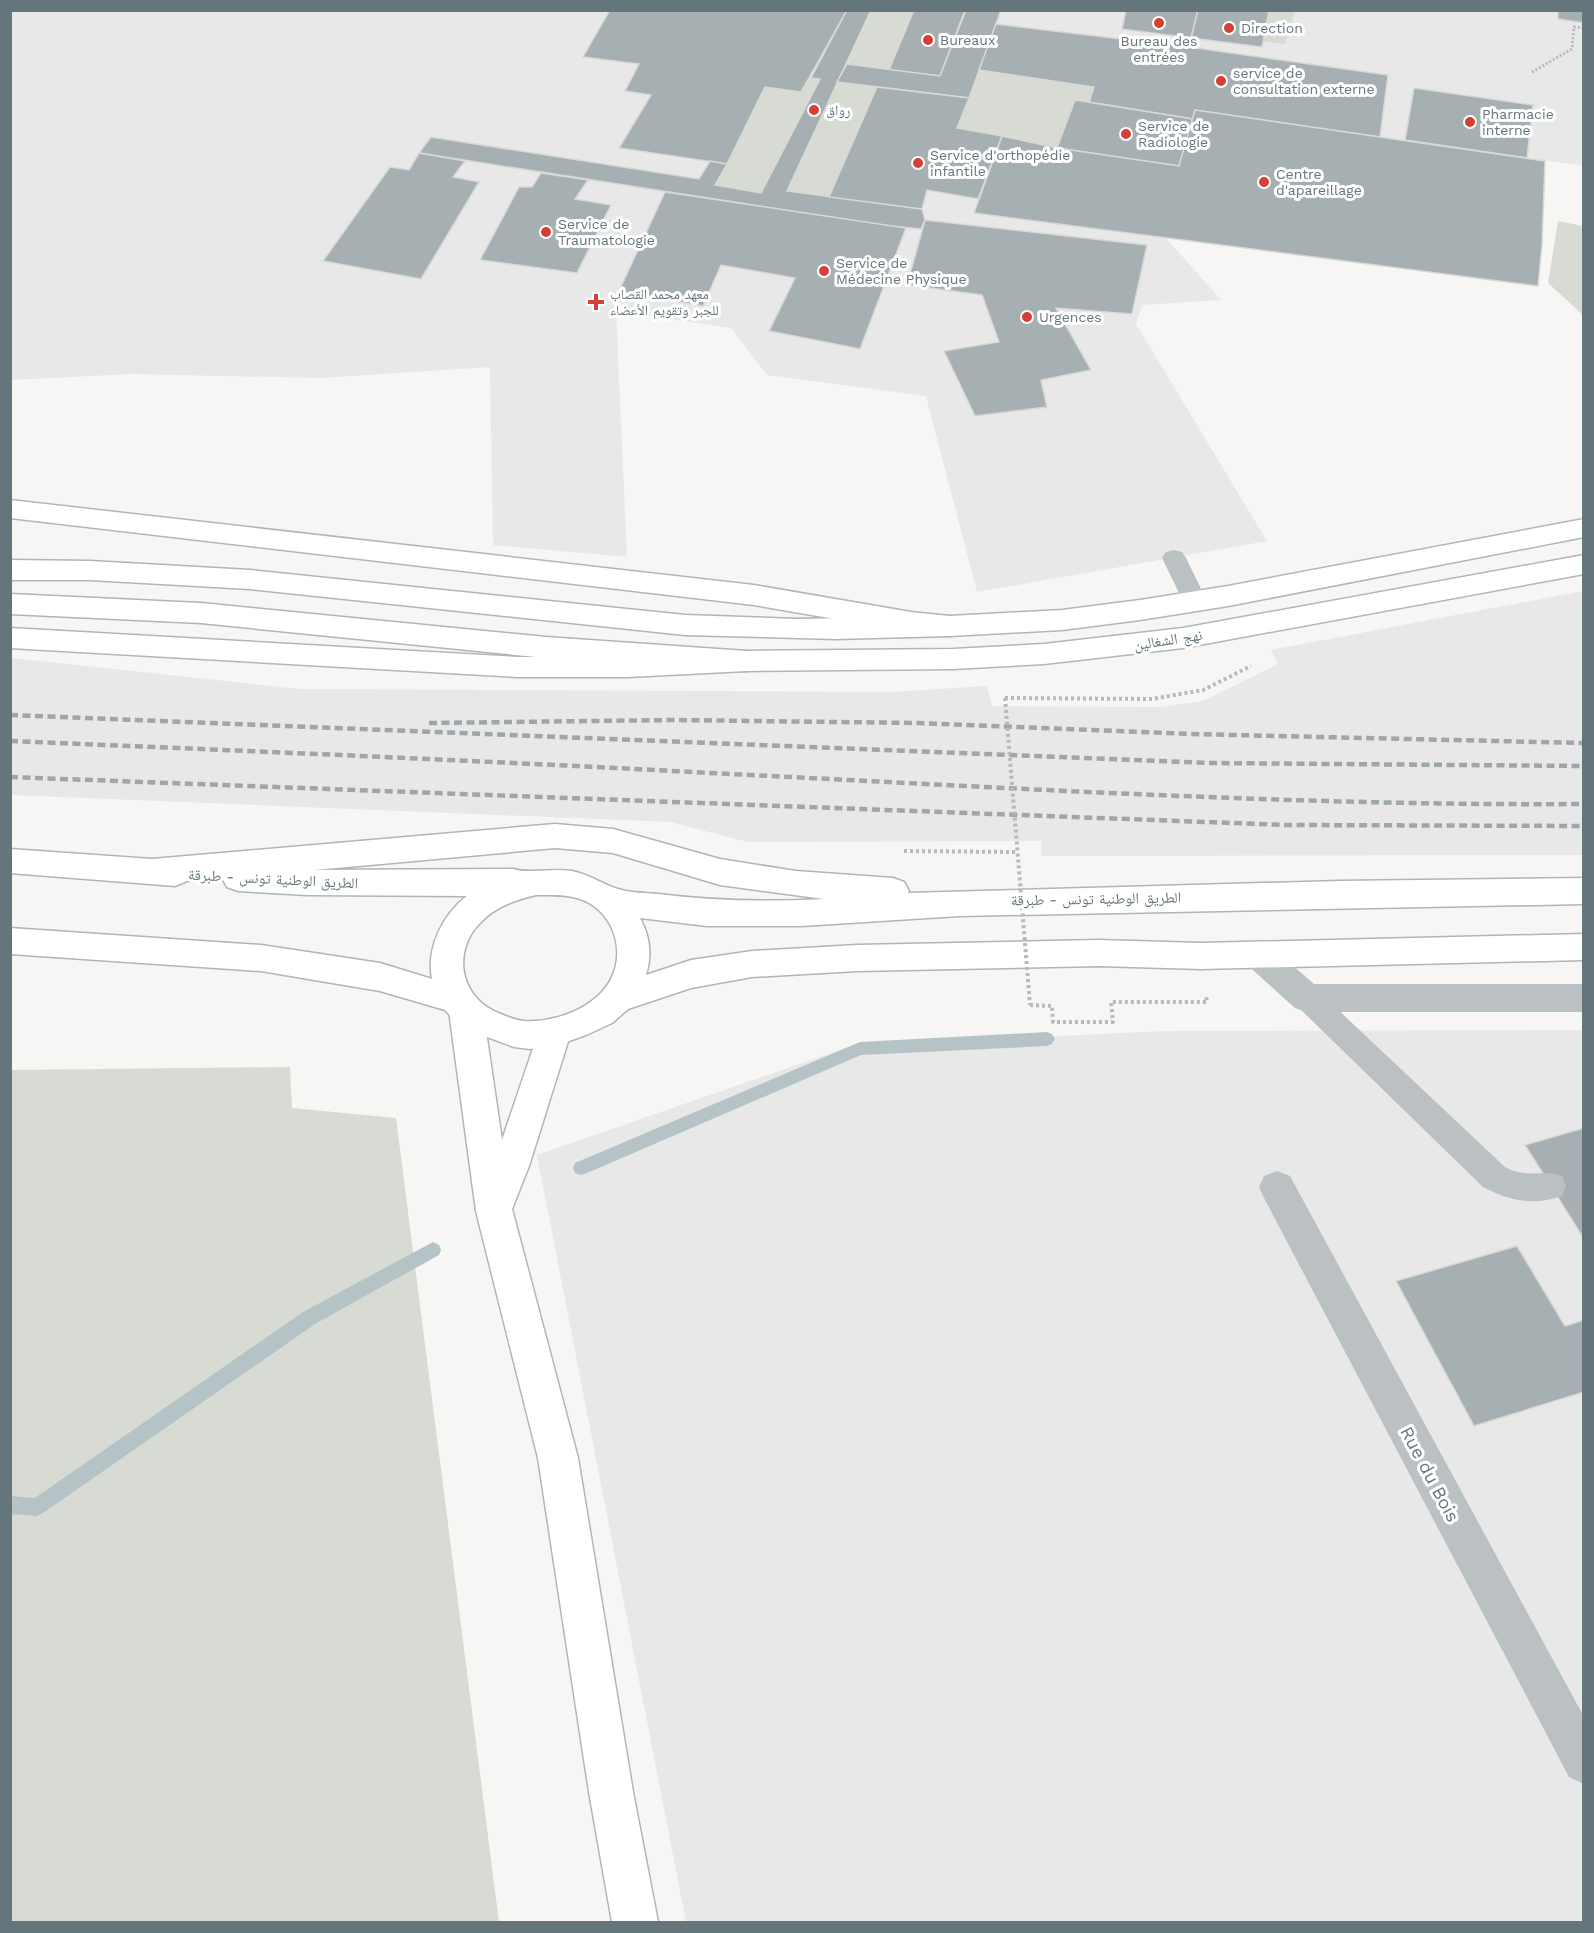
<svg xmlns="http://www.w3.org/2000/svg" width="1594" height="1933" viewBox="0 0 1594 1933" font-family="'Work Sans','Noto Naskh Arabic',sans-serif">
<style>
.built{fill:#e7e8e7}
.green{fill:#d7dbd3}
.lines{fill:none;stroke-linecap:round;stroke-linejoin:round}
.stream{fill:#b6c3c6;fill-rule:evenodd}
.building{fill:#a6afb2;stroke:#d8d8d6;stroke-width:1.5}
.secondary-casing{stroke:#b0b7ba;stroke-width:3}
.primary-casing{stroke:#afb5b8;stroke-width:3}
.path-far1{stroke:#b6babc;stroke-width:3;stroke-dasharray:2 2;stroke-linecap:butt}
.path{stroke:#b6babc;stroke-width:4;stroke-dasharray:3 3;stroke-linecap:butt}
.lane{fill:#bbc1c3;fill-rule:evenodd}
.street{fill:#bbc1c3;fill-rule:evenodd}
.secondary{fill:#fff;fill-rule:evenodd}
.primary{fill:#fff;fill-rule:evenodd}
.rail{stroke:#9ea6a9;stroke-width:4.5;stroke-dasharray:8 4.5;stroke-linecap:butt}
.path-bridge{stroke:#b6babc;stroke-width:4;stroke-dasharray:3 3;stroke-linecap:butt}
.poi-dot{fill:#d44036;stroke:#fff;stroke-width:2}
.labels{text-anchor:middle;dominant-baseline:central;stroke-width:6;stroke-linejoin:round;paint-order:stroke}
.far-poi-label{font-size:14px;fill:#64767c;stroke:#fff;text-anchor:start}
.street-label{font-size:15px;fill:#64767c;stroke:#fff}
.near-street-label{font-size:18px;fill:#64767c;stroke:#fff}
</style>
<rect width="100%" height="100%" fill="#f7f6f4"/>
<!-- built -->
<g class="built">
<polygon points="10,11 1583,11 1583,166 1318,127 1193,119 1179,166 1002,136 974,213 1165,237 1221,300 1142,305 1136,324 1267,541 977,592 926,396 767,375 731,328 616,311 627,557 493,545 490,367 321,378 131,374 11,380"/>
<polygon points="1583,591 1583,855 1041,856 1042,841 748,842 670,822 11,795 11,658 299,689 891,692 987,686 992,706 1161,707 1203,701 1278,664 1271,650"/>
<polygon points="1583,1030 1583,1922 686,1922 537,1155 851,1046 1165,1031"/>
</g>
<!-- green -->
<g class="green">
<polygon points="871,11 914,11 889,70 847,64"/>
<polygon points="1269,11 1295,11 1285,44 1263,41"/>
<polygon points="979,70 1094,87 1089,102 1075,100 1057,148 957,128"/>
<polygon points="811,78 820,79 761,193 715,185 765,87 801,92"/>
<polygon points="837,82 877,87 829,197 787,191"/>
<polygon points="1558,221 1583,226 1583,315 1548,283"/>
<polygon points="290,1067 292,1108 396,1118 499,1922 11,1922 11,1070"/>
</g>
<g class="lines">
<!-- stream -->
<g class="stream">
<polygon points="1047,1032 1052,1034 1055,1039 1052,1044 1047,1046 861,1055 587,1173 581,1175 575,1173 573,1168 575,1163 860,1042"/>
<polygon points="433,1242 439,1245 441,1250 439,1255 315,1324 43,1513 37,1516 10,1514 10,1496 35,1498 303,1312"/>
</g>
</g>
<!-- building -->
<g class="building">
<polygon points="610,10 847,10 801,92 765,87 727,164 619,148 651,95 625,91 639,64 583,57"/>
<polygon points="847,10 871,10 787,191 922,209 925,220 921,229 881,225 419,153 431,137 699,179 710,161 727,164 715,185 761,193 820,79 811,78"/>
<polygon points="914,10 965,10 940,76 889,70"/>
<polygon points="966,10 1001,10 969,98 837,82 847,64 940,76"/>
<polygon points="1126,10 1198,10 1191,38 1122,29"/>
<polygon points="1198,10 1269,10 1262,47 1191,38"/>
<polygon points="1558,10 1584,10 1584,23 1558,19"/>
<polygon points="996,24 1189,47 1388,75 1380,137 1195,110 1193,119 1089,102 1094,87 979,70"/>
<polygon points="877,87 969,98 957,128 1002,136 978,199 927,190 922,209 829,197"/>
<polygon points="1414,88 1533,105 1527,158 1405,140"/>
<polygon points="1075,100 1193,119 1179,166 1057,148"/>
<polygon points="1195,110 1545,161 1542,245 1538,286 974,213 1002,136 1057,148 1179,166"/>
<polygon points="419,153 465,161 453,177 479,182 421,279 323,261 390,167 409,170"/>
<polygon points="541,173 588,180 575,199 611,205 577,273 480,260 519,187 532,187"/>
<polygon points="665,192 906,228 860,349 769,331 795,278 721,265 703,306 619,291"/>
<polygon points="925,220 1147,245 1132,314 1056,308 1091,370 1041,380 1047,407 975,416 944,351 999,342 982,295 907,285"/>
<polygon points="1584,1128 1584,1239 1525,1145"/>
<polygon points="1517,1246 1565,1326 1584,1320 1584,1392 1474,1426 1396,1281"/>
</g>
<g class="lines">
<defs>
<g id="secondary">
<polygon points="10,500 754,585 911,612 950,616 1062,610 1140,600 1228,586 1584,519 1584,537 1228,606 1140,620 1062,630 950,636 911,632 754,605 10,518"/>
<polygon points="1584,555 1584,574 1183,648 1044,664 953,669 747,671 628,677 518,677 10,648 10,628 518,657 628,657 747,651 953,649 1044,644 1183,628"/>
<polygon points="466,997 478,1001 483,1011 502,1140 542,1022 554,1018 566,1022 571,1032 529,1166 512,1209 578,1458 633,1792 658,1922 612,1922 589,1792 538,1458 476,1211 449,1011 454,1001"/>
</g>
<g id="primary">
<polygon points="10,560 90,561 250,570 685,615 798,619 950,616 960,619 964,626 960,633 950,636 836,639 685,635 250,589 90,580 10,580"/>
<polygon points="10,594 201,603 546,637 747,651 757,654 762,661 757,668 747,671 546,658 201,623 10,614"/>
<path d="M 555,824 L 613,829 L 720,859 L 796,871 L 893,878 L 904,882 L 909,891 L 908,893 L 1339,881 L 1584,878 L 1584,904 L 959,916 L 802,926 L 707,926 L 640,918 C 650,936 652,956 646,975 L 691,960 L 752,951 L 857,945 L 1098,940 L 1201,943 L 1584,934 L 1584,960 L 1201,969 L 1098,966 L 857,971 L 752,977 L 691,988 L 628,1009 L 612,1023 L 586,1035 L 555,1046 L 530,1049 L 514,1047 L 471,1031 L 457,1023 L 445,1010 L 380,991 L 261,971 L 10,954 L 10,928 L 261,945 L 380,963 L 432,979 C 426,948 443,914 467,896 L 307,895 L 238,891 L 227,887 L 222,878 L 187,881 L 175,886 L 10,873 L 10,849 L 152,859 ZM 555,848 L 613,853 L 720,885 L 824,899 C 769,902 714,901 659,894 C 646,893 630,893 618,889 C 602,884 591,875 572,871 C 553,868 528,874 513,869 L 315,870 ZM 536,895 C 549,895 564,894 577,898 C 611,907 627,948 611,979 C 596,1008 555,1023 524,1021 C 514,1020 503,1015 494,1011 C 459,994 453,950 480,923 C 495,907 515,900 536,895 Z"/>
</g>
</defs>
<!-- secondary casing -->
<use href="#secondary" class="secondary-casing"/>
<!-- primary casing -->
<use href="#primary" class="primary-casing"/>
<!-- path-far1 -->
<polyline class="path-far1" points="1532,72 1572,49 1574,27 1584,28"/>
<!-- path -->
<g class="path">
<polyline points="1005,698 1152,699 1203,690 1251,666"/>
<polyline points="904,851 1017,852"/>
<polyline points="1030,1005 1052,1006 1053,1022 1113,1022 1111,1002 1207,1002 1206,995"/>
</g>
<!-- lane -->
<g class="lane">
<polygon points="1174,550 1182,552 1186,558 1207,601 1204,607 1195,610 1186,607 1183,601 1162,558 1166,552"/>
<path d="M 1307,986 L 1317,990 L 1505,1167 C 1527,1179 1542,1169 1562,1176 L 1566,1186 L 1562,1196 C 1533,1206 1510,1201 1483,1187 L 1297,1006 L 1293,998 L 1297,990 Z"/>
</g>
<!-- street -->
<g class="street">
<polygon points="1256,940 1268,944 1314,984 1584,984 1584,1012 1307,1012 1295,1008 1244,962 1240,953 1244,944"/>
<polygon points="1277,1171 1290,1176 1584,1717 1584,1784 1569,1777 1264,1198 1259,1187 1264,1176"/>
</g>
<!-- secondary -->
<use href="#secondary" class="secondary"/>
<!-- primary -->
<use href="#primary" class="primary"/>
<!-- rail -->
<g class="rail">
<polyline points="10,715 1208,763 1584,766"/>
<polyline points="429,723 674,720 918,723 1190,734 1584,743"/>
<path d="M 10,741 C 250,751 490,761 730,774 C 1014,788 1299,806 1584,804"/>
<polyline points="10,777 1286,825 1584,826"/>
</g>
<!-- path-bridge -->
<polyline class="path-bridge" points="1005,698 1030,1005"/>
</g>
<!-- markers -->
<g class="poi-dot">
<circle cx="1159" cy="23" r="6"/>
<circle cx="1229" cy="28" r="6"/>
<circle cx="928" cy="40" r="6"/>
<circle cx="1221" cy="81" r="6"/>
<circle cx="814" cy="110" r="6"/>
<circle cx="1470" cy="122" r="6"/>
<circle cx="1126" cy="134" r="6"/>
<circle cx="918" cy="163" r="6"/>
<circle cx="1264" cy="182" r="6"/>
<circle cx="546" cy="232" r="6"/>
<circle cx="824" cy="271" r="6"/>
<path d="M593 293h6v6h6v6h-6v6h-6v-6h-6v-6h6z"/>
<circle cx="1027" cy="317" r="6"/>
</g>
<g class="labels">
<!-- far-poi labels -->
<g class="far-poi-label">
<text x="1241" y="28">Direction</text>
<text x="940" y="40">Bureaux</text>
<text x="1159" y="41" text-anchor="middle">Bureau des<tspan x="1159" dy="16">entrées</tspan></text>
<text x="1233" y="73">service de<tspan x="1233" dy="16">consultation externe</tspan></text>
<text x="826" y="110">رواق</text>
<text x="1482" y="114">Pharmacie<tspan x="1482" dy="16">interne</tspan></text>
<text x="1138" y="126">Service de<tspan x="1138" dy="16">Radiologie</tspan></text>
<text x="930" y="155">Service d'orthopédie<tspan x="930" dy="16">infantile</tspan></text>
<text x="1276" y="174">Centre<tspan x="1276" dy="16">d'apareillage</tspan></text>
<text x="558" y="224">Service de<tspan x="558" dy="16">Traumatologie</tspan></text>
<text x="836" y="263">Service de<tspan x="836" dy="16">Médecine Physique</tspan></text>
<text x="610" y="294">معهد محمد القصاب<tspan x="610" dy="16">للجبر وتقويم الأعضاء</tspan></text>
<text x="1039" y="317">Urgences</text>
</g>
<!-- street labels -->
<g class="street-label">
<text transform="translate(1168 640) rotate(-9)">نهج الشغالين</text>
<text transform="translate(273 879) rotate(3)">الطريق الوطنية تونس - طبرقة</text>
<text transform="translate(1096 899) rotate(-1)">الطريق الوطنية تونس - طبرقة</text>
</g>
<!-- near-street labels -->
<g class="near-street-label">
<text transform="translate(1430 1474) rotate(62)">Rue du Bois</text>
</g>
</g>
<!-- border -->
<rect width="1594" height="1933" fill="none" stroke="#64767c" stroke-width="24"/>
</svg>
